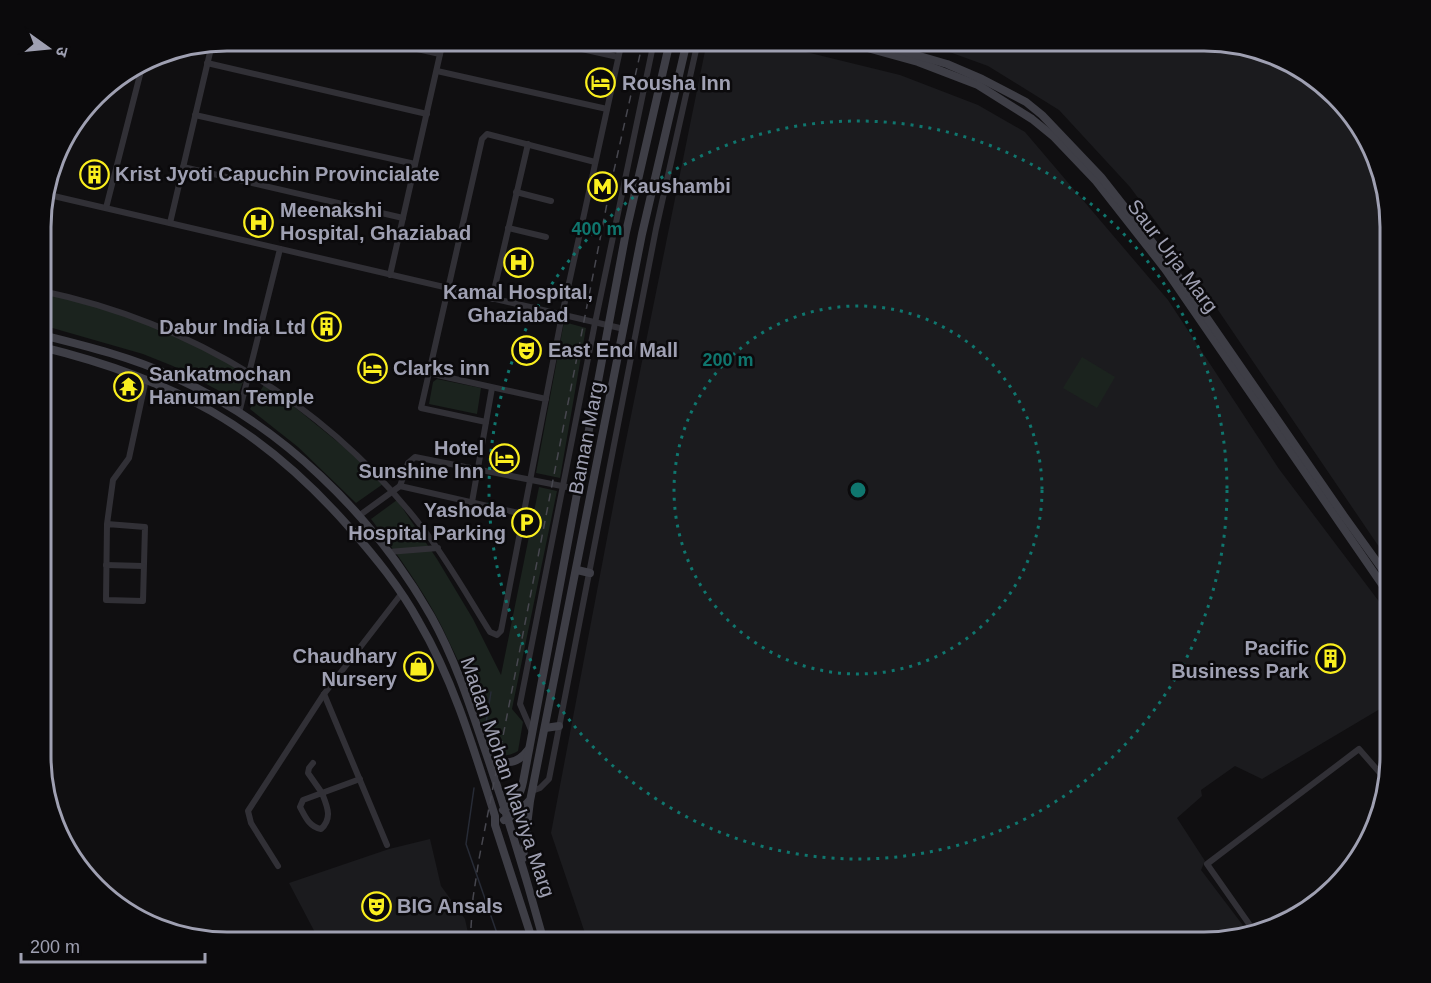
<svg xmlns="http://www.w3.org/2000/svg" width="1431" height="983" viewBox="0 0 1431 983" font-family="Arial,'Noto Sans Devanagari',sans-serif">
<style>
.built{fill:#1b1b1e}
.green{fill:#1b231e}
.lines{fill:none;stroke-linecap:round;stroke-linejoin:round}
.stream{stroke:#272b36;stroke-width:1.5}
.street{stroke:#313036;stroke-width:6}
.secondary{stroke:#3e3e46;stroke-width:8}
.rail{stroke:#47474f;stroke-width:1.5;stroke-dasharray:8 6;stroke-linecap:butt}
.ring{fill:none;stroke:#0f766e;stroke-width:3;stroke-dasharray:3 6}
.labels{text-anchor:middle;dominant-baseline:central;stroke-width:5;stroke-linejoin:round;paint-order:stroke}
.poi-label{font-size:20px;font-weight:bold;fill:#9fa0b2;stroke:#0b0a0c;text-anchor:start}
.street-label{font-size:20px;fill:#9fa0b2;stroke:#0b0a0c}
.rim{fill:none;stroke:#9fa0b2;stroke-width:3}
.centre{fill:#0f766e;stroke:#0b0a0c;stroke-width:3}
.ring-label{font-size:18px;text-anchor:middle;font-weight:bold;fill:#0f766e;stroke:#0b0a0c;stroke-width:5;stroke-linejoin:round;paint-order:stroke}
</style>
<rect width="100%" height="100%" fill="#100f11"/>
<!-- built -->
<g class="built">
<polygon points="707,41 761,41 900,75 978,105 1025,132 1168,300 1279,469 1390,616 1390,703 1262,779 1235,766 1201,790 1202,796 1177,818 1205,861 1201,870 1248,932 1204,942 588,942 551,833 620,470"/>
<polygon points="919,41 1216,41 1264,51 1317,79 1366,134 1390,215 1390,563 1182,257 1130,187 1059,110 988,66"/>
<polygon points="430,839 441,886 465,919 470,942 320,942 289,883 389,849"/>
</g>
<!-- green -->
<g class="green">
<polygon points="42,293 99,307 183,337 247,372 236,400 173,366 143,354 42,325"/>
<polygon points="564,322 586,328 560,478 536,473"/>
<polygon points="1082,357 1115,377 1097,408 1063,388"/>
<polygon points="437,379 481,388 477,414 429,404 433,382"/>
<polygon points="265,383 355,456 383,484 356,503 298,447 250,409"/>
<path d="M 539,487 L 557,491 L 512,709 L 523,722 L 518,751 C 509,756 502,758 494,750 C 483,739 475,701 469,685 C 461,666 451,646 442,627 C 422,588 397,554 371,519 L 397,500 L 437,559 L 473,619 L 501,675 Z"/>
</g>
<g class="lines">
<!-- stream -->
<g class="stream">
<polyline points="484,735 491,692"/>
<polyline points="474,788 466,844 500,942"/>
</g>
<!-- street -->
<g class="street">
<polyline points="381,41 440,54"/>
<polyline points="546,41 618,57"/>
<polyline points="207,63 427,114"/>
<polyline points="437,71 607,109"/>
<polyline points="195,115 415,164"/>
<polyline points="183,167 403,218"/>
<polyline points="516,192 551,201"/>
<polyline points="45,194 624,329"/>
<polyline points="48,195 60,144"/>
<polyline points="106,208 143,63"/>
<polyline points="170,223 212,44"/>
<polyline points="508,228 546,237"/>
<polyline points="390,275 443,41"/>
<path d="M 42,291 C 191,322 327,405 421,526 C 447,559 468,597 490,632 L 497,635 L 501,631 L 562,315 L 622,41"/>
<polyline points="492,299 528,144"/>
<polyline points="428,373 546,399"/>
<polyline points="239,413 280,249"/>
<polyline points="486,422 421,408 482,139 487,134 595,162"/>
<polyline points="400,486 408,463 415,457 577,489"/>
<polyline points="472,502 492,388"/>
<polyline points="360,515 400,486 523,514"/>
<polyline points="107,524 145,527 143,601 106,600 107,524 113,480 129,458 146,379"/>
<polyline points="388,552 438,548"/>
<polyline points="106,565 143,566"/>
<polyline points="324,694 387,845"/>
<polyline points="532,732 520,704 595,323 654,41"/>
<path d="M 313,763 L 309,768 L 308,773 L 322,793 L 303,800 L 300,807 C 305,816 309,827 321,829 C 333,818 327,806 322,793 L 360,779"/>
<polyline points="532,791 540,788 549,779 656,229 698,41"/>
<polyline points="278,866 251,823 248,811 324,694 402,593"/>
<polyline points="122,908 122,909"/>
<polyline points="1295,916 1291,910 1254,931 1207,864 1359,749 1387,781"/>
</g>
<!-- secondary -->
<g class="secondary">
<polyline points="842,41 918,62 978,85 1032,119 1054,137 1096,181 1165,269 1390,596"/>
<polyline points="868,41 947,64 982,79 1026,102 1042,115 1101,177 1171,266 1344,516 1390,580"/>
<path d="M 42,335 C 86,346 131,357 172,376 C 281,425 372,513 431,616 C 454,657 469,702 484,747 C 506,811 526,876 544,942"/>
<path d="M 42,347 C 173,379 260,426 349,527 C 375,557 400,587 419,622 C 454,681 474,750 495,816 L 495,825 L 533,942"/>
<polyline points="577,570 590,573"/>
<polyline points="545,728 559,726"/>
<path d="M 487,752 C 504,765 515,767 529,749"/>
<path d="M 503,810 C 515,802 520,797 523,782 L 626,232 L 670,41"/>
<polyline points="504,820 518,813 529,801"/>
<polyline points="523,858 530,801 642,234 687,41"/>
</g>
<!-- rail -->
<polyline class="rail" points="470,942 473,898 479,859 610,188 643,41"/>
</g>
<!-- distance rings -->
<g class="ring">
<circle cx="858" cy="490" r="184"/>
<circle cx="858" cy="490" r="369"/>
</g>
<!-- icons -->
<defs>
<symbol id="hotel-ring" viewBox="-11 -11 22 22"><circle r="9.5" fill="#0b0a0c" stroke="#faef1e" stroke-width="1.5"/><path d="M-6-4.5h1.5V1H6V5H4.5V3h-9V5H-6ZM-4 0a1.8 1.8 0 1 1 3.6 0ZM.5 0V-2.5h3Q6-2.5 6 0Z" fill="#faef1e"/></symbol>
<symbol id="building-ring" viewBox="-11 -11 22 22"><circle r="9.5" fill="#0b0a0c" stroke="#faef1e" stroke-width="1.5"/><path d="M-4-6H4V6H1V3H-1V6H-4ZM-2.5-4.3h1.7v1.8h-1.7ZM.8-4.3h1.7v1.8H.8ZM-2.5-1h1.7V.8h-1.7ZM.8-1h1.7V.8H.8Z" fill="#faef1e"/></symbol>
<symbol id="metro-ring" viewBox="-11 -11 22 22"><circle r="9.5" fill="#0b0a0c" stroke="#faef1e" stroke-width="1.5"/><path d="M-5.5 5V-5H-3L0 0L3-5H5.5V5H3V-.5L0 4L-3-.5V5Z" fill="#faef1e"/></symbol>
<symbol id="hospital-ring" viewBox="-11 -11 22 22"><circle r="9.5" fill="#0b0a0c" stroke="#faef1e" stroke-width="1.5"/><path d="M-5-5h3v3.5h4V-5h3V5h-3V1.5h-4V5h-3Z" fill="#faef1e"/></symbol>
<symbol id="theatre-ring" viewBox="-11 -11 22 22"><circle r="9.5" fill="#0b0a0c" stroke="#faef1e" stroke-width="1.5"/><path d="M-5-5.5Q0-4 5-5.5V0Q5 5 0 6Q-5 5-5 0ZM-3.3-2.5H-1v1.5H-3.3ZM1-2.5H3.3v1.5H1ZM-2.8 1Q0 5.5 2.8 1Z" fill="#faef1e"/></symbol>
<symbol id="temple-ring" viewBox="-11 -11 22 22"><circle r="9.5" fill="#0b0a0c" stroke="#faef1e" stroke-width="1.5"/><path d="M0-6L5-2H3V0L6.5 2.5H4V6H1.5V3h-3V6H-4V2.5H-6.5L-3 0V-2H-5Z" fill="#faef1e"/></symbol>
<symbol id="parking-ring" viewBox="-11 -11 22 22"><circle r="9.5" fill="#0b0a0c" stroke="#faef1e" stroke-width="1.5"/><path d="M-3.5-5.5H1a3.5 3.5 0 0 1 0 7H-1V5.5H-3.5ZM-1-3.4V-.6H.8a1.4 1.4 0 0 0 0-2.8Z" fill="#faef1e"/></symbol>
<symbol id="shop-ring" viewBox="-11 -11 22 22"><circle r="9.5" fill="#0b0a0c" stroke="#faef1e" stroke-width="1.5"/><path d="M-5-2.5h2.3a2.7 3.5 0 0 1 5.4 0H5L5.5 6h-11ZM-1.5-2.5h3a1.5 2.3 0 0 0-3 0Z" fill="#faef1e"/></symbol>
</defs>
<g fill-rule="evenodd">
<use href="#hotel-ring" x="584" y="66" width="33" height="33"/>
<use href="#building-ring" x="78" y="158" width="33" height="33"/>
<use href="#metro-ring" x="586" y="170" width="33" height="33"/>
<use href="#hospital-ring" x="242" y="206" width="33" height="33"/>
<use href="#hospital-ring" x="502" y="246" width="33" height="33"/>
<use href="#building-ring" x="310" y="310" width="33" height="33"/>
<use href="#theatre-ring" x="510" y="334" width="33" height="33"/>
<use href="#hotel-ring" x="356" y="352" width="33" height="33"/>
<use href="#temple-ring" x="112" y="370" width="33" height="33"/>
<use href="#hotel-ring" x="488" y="442" width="33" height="33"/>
<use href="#parking-ring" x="510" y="506" width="33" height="33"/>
<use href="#building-ring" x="1314" y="642" width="33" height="33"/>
<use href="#shop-ring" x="402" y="650" width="33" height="33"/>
<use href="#theatre-ring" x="360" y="890" width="33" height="33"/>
</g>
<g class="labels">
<!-- poi labels -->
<g class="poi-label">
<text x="622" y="83">Rousha Inn</text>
<text x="115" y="174">Krist Jyoti Capuchin Provincialate</text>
<text x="623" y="186">Kaushambi</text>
<text x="280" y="210">Meenakshi<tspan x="280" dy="23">Hospital, Ghaziabad</tspan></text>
<text x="518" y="292" text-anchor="middle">Kamal Hospital,<tspan x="518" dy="23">Ghaziabad</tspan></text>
<text x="306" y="327" text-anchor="end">Dabur India Ltd</text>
<text x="548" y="350">East End Mall</text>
<text x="393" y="368">Clarks inn</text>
<text x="149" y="374">Sankatmochan<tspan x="149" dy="23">Hanuman Temple</tspan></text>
<text x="484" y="448" text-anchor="end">Hotel<tspan x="484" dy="23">Sunshine Inn</tspan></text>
<text x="506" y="510" text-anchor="end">Yashoda<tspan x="506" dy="23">Hospital Parking</tspan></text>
<text x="1309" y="648" text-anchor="end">Pacific<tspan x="1309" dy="23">Business Park</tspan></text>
<text x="397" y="656" text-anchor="end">Chaudhary<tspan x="397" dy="23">Nursery</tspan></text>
<text x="397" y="906">BIG Ansals</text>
</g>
<!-- street labels -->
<g class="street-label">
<text transform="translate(1173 256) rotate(53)">Saur Urja Marg</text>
<text transform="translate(586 438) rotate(-79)">Baman Marg</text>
<text transform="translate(508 777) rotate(71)">Madan Mohan Malviya Marg</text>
</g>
</g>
<!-- crop -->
<path d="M0 0H1431V983H0ZM227 51H1204A176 176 0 0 1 1380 227V756A176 176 0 0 1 1204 932H227A176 176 0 0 1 51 756V227A176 176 0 0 1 227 51Z" fill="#0b0a0c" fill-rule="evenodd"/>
<path class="rim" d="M227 51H1204A176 176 0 0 1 1380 227V756A176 176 0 0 1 1204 932H227A176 176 0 0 1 51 756V227A176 176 0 0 1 227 51Z"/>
<circle cx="858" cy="490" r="9" class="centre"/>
<g class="ring-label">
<text x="597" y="235">400 m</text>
<text x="728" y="366">200 m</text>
</g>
<!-- north arrow -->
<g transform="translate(48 48) rotate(105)" stroke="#0b0a0c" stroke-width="4.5" paint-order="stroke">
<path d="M0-4.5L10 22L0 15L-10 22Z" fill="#9fa0b2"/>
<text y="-9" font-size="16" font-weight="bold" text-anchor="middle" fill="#9fa0b2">उ</text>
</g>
<!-- scale -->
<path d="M21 953v9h184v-9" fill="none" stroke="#9fa0b2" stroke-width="3"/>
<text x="30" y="953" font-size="18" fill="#9fa0b2" stroke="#0b0a0c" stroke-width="4.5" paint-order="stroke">200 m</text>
</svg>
